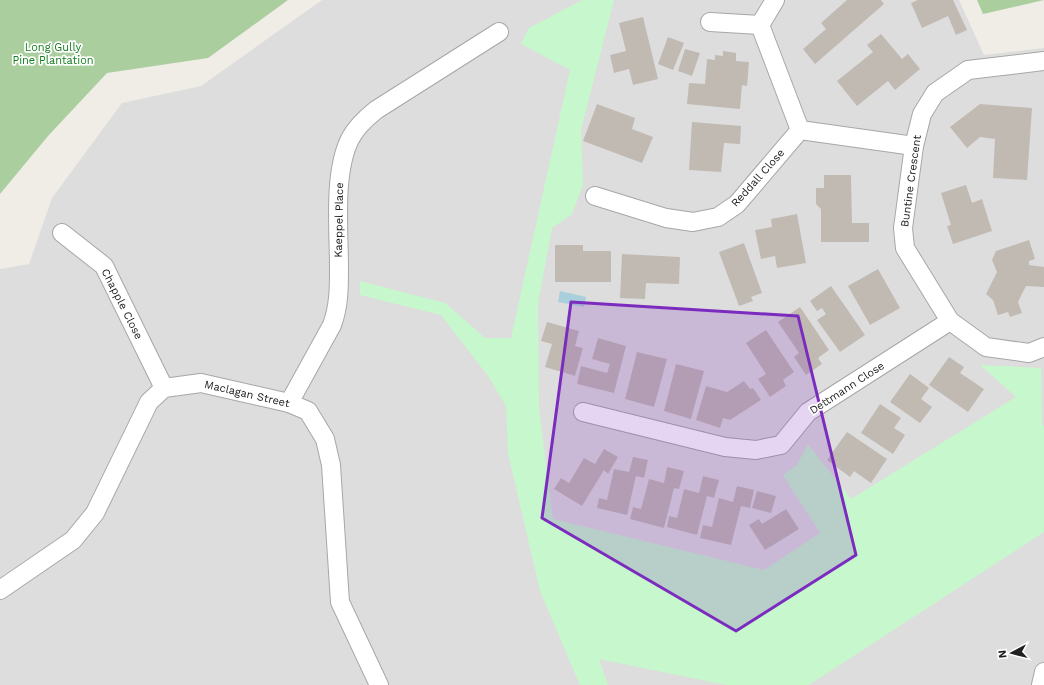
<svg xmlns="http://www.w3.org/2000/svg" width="1044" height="685" viewBox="0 0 1044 685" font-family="'Work Sans',sans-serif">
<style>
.residential{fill:#dedddd}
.forest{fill:#abce9e}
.park{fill:#c7f7cc}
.water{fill:#aacfdc}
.building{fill:#c1bab3}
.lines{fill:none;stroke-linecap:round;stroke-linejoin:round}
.minor-casing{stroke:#a7a7a7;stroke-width:20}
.minor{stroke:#fff;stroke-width:18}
.marked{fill:#7b2cbf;fill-opacity:0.2;stroke:#7b2cbf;stroke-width:3;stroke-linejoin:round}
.labels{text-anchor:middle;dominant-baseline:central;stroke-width:3.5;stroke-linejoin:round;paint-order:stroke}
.park-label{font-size:11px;fill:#117c1c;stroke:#fff}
.street-label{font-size:11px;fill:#202020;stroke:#fff}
</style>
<rect width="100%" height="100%" fill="#f0ede7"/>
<!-- residential -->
<polygon class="residential" points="322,0 959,0 984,55 1044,48 1044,685 0,685 0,269 29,264 52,198 122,103 201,86"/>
<!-- forest -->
<g class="forest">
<polygon points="0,0 288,0 208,58 107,73 48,136 0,194"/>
<polygon points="977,0 1044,0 983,14"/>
</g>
<!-- park -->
<polygon class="park" points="582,0 614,0 581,130 583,185 572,214 552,228 538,304 539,409 553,519 764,570 820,533 783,475 797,465 808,444 851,499 1016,397 980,365 1041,368 1042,425 1044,426 1044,532 809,685 726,685 599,659 608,685 580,685 540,591 508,453 506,406 488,376 441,315 360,295 360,281 445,303 485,338 511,338 570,70 521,44 529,28"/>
<!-- water -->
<polygon class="water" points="560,291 586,297 584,307 558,302"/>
<!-- building -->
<g class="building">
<polygon points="847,0 881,0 884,4 815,64 803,49 826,29 821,23"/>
<polygon points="918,0 953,0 967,30 956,35 948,16 922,28 911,3"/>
<polygon points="643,17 658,79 633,85 629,69 614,73 610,55 626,51 619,23"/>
<polygon points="881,34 902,59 908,54 920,69 895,90 888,81 857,106 837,81 873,52 867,45"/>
<polygon points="668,37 684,43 673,70 658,64"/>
<polygon points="685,49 700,53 692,76 678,71"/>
<polygon points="723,51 736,53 736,61 749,62 747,86 742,85 740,109 687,104 689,83 705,84 707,59 715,60 715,55 723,56"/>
<polygon points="597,104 635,118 632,129 653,137 642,163 583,141"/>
<polygon points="980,104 1032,108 1027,180 993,178 995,139 980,137 967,148 950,127"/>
<polygon points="692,122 741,126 740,144 724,143 721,172 689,170"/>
<polygon points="824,175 851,175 852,223 869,223 869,242 821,242 821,209 816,204 816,188 824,188"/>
<polygon points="966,185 972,203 982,199 992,231 953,244 947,226 951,225 941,193"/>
<polygon points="797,214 806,263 777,268 775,256 761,259 755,230 772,227 771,219"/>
<polygon points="1029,240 1035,259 1029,261 1029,265 1044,267 1044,287 1026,286 1018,302 1022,313 1010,317 1008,312 998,315 993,300 986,294 997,272 992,260 996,251"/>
<polygon points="744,243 762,293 751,297 753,301 739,306 719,252"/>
<polygon points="555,245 583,245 583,251 611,251 611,282 555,282"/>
<polygon points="622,254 680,257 679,284 646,283 645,299 620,298"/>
<polygon points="878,269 900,308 870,325 848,286"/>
<polygon points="831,286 865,335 840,352 817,320 826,314 822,308 817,311 810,301"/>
<polygon points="800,307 829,350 818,358 822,364 806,375 794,357 799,353 778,322"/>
<polygon points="547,322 579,331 575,346 583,348 575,376 545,367 552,344 541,341"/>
<polygon points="766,330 794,372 783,380 786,386 770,397 758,379 766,374 746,343"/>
<polygon points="598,338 626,346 614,393 577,384 581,366 607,373 610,364 592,359"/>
<polygon points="637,352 667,359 654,407 625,399"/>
<polygon points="949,357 964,367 960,373 984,389 968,412 929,385"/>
<polygon points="676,364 704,371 691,419 664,411"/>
<polygon points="910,374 929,388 921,399 932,407 920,423 890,402"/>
<polygon points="744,381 750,389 753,388 761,400 730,420 723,418 720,428 696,420 706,386 727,392"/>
<polygon points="880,404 901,418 894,428 905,435 893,454 861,433"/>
<polygon points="847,432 887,459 871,483 854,471 850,477 827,460"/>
<polygon points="604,449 618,457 608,474 604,470 582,506 554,489 561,478 569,483 584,458 595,464"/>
<polygon points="633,457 648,460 644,478 636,476 627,515 597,508 599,498 607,500 614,469 629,472"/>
<polygon points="667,467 684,471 679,489 674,488 664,528 630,519 633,507 641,509 649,479 664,483"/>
<polygon points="703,476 719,480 714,498 707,496 697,535 667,527 669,516 677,518 684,489 699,493"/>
<polygon points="737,486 754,490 750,508 741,506 731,545 700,538 703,525 712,527 719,498 733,502"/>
<polygon points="757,491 776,496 771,513 752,508"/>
<polygon points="786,509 799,529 765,550 749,525 759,519 762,524"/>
</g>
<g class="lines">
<defs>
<g id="minor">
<polyline points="710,22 760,25 800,130"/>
<polyline points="760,25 775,0"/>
<polyline points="1044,61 968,70 935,93 922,114 914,146 903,228 905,248 950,321 986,347 1029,353 1044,347"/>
<polyline points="595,196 666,218 693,222 718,217 737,204 800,130 914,146"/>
<polyline points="62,233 104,266 164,388"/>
<path d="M 289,403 L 332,325 C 339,306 339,288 339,268 C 339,230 333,173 350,139 C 356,127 366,118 376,110 L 499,32"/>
<polyline points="583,412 725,447 756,450 781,445 808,412 950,321"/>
<polyline points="0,590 73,540 95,513 149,402 164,388 201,383 289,403 308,411 325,439 331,465 340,602 379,685"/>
<polyline points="1041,685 1044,672"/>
</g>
</defs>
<!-- minor casing -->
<use href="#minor" class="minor-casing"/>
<!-- minor -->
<use href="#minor" class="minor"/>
</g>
<!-- marked area -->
<path class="marked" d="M 571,302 L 798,316 L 856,555 L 736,631 L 542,518 Z"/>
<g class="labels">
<!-- park labels -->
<g class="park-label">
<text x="53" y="47">Long Gully<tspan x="53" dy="13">Pine Plantation</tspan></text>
</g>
<!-- street labels -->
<g class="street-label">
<text transform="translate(758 178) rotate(-48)">Reddall Close</text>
<text transform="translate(911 181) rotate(-82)">Buntine Crescent</text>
<text transform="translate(339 220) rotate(-89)">Kaeppel Place</text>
<text transform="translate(122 304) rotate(63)">Chapple Close</text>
<text transform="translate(847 388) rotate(-33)">Dettmann Close</text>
<text transform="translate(247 394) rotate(13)">Maclagan Street</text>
</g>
</g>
<!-- north arrow -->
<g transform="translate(1012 653) rotate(263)" stroke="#ffffff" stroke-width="3" paint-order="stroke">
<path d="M0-3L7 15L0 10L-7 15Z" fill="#202020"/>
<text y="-6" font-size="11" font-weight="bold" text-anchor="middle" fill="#202020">N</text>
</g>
</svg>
